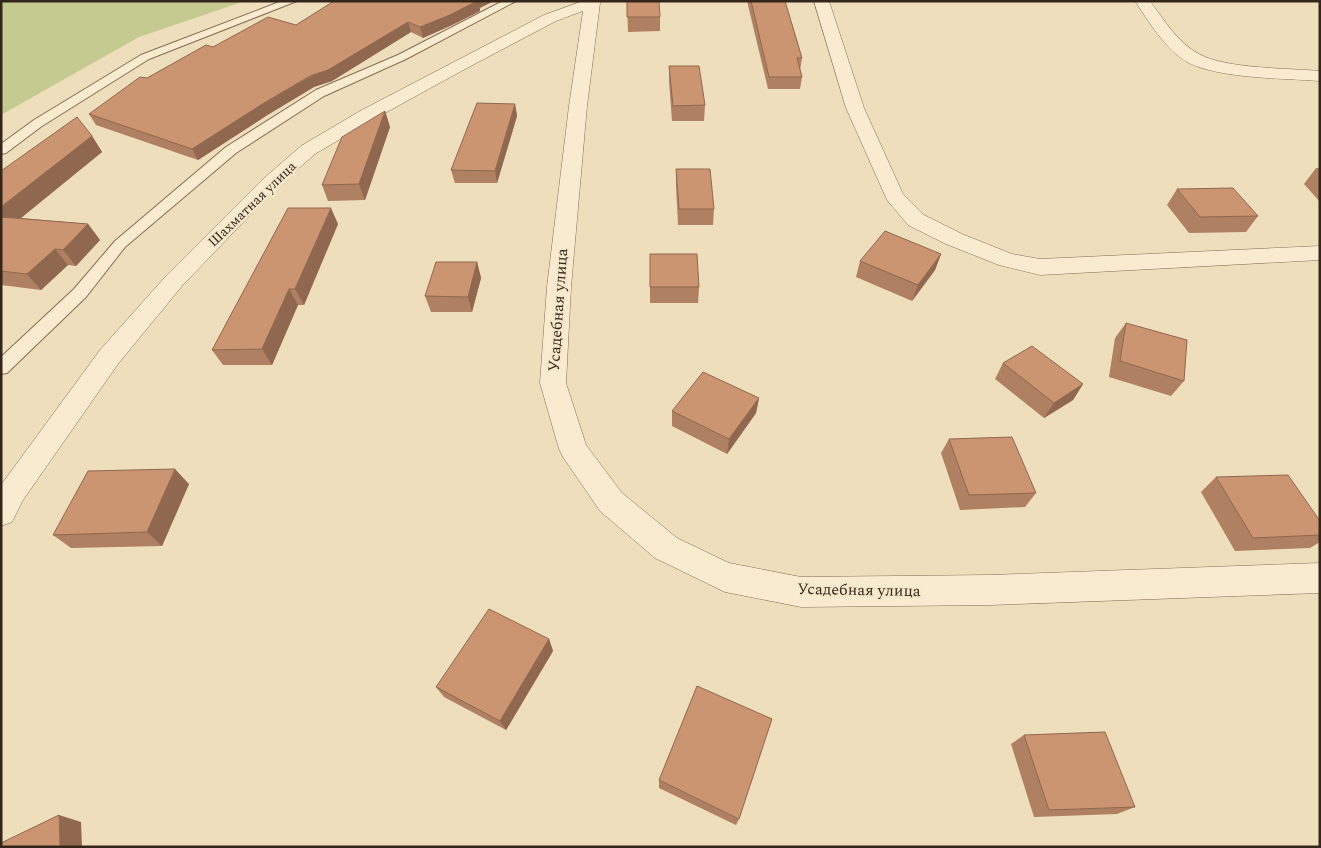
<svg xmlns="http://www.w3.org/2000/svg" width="1321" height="848" viewBox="0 0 1321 848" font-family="Spectral,serif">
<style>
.green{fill:#c5cb90}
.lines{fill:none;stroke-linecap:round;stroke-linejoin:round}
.service-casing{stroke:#856e56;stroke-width:2}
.minor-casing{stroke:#856e56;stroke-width:1}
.service{fill:#f9ebcf;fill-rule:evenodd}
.minor{fill:#f9ebcf;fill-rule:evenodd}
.wall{fill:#af8061}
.shaded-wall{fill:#8f684f}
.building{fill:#cc9571;stroke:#8f684f}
.labels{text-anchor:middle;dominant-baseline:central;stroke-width:4.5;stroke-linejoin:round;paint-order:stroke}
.far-street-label{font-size:14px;fill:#34261b;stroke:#f5e8cb}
.street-label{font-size:16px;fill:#34261b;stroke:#f5e8cb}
</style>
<rect width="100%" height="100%" fill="#eedebc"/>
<!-- green -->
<polygon class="green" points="1,1 245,1 139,37 1,115"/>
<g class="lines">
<defs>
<g id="service">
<polygon points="282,1 297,1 149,59 42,126 6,153 1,154 1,144 34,120 141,55"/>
<polygon points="503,1 516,1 406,59 324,96 236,153 125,247 86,297 7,373 1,374 1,357 74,289 115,241 226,147 316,90 398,55"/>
</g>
<g id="minor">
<polygon points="583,1 600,1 600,3 587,106 571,287 566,383 586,445 622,493 677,538 729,563 801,577 991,575 1320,563 1320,593 991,605 801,607 725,592 655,558 600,511 563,457 559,449 540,383 547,287 569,106 583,11 556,21 467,68 374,119 315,154 276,188 182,286 118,364 23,500 12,522 1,526 1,485 100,350 166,276 262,180 301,146 360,111 544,15"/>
<polygon points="814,1 829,1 864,108 903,194 924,215 962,234 1012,254 1040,259 1320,246 1320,260 1040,275 999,265 946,244 908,225 887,200 846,108"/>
<path d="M 1135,1 L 1150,1 C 1164,20 1178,43 1199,54 C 1226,69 1287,68 1320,71 L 1320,81 C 1283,78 1219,79 1187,62 C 1165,49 1149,22 1135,1 Z"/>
</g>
</defs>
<!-- service casing -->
<use href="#service" class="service-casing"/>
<!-- minor casing -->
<use href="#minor" class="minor-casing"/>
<!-- service -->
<use href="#service" class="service"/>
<!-- minor -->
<use href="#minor" class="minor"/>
</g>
<!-- wall -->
<g class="wall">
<polygon points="627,1 660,17 660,31 628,32"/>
<polygon points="747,1 785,1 802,58 800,70 802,77 800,89 768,89"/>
<polygon points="480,8 480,11 452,25 423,38 411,32 332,81 314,87 269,114 198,160 96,125 89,114 147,78 213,47 296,25"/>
<polygon points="669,66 705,105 704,121 672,121 669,81"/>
<polygon points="515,104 517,116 497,183 455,183 451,170"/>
<polygon points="385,111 390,127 365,200 328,201 322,185"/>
<polygon points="92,136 102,152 20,218 88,224 100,240 76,266 68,265 41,290 1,285 1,171"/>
<polygon points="1316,168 1320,168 1320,202 1304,184"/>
<polygon points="676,169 714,209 713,225 678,225 676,185"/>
<polygon points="1177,189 1258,216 1246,232 1189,233 1167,205"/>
<polygon points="338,224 304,305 298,305 272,365 223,365 212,350"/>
<polygon points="941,254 935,270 912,301 856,277 860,261"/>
<polygon points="477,262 481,278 472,312 431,312 425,296"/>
<polygon points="650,287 699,287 698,303 650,303"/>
<polygon points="1126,323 1184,381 1171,396 1109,377 1115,338"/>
<polygon points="1003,363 1083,384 1073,400 1044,418 995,379"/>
<polygon points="759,398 756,413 727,454 672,426 672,411"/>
<polygon points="949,439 1036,493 1025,507 960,510 941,453"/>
<polygon points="1216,477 1320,521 1320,542 1310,548 1235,551 1201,492"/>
<polygon points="189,484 162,546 71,548 53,535"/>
<polygon points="549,639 553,651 506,730 444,697 436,687"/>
<polygon points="1024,735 1135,807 1117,814 1034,817 1011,744"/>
<polygon points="659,780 739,819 736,825 659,788"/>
</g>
<!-- shaded-wall -->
<g class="shaded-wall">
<polygon points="476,1 494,1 480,8 480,11 452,25 423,38 420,27"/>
<polygon points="408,22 411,32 332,81 314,87 269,114 198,160 192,149 264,103"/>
<polygon points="515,104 517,116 497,183 495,171"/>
<polygon points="385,111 390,127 365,200 359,184"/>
<polygon points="92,136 102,152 4,232 1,229 1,207"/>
<polygon points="331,208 338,224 304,305 295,289"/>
<polygon points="88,224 100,240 76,266 63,250"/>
<polygon points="55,249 68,265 41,290 27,274"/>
<polygon points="941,254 935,270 912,301 918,285"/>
<polygon points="477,262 481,278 472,312 468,297"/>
<polygon points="289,289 298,305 272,365 262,349"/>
<polygon points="1083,384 1073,400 1044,418 1054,403"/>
<polygon points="759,398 756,413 727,454 729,439"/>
<polygon points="175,469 189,484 162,546 147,532"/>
<polygon points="549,639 553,651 506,730 500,721"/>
<polygon points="59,815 81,822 82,847 60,847"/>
</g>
<!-- building -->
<g class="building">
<polygon points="334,1 477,1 450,15 420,27 408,22 328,70 310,76 264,103 192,149 89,114 140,77 147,78 206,45 213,47 268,17 296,25"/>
<polygon points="627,1 659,1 660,17 627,17"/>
<polygon points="751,1 785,1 802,58 797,58 802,77 769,77"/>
<polygon points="669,66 699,66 705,105 673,106"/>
<polygon points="477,103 515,104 495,171 451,170"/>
<polygon points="385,111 359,184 322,185 342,137"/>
<polygon points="77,117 92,136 1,207 1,171"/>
<polygon points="676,169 710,169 714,209 679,209"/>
<polygon points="1233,188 1258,216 1200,217 1177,189"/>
<polygon points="288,208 331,208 295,289 289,289 262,349 212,350"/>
<polygon points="1,217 88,224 63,250 55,249 27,274 1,271"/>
<polygon points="885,231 941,254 918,285 860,261"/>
<polygon points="650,254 697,254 699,287 650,287"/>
<polygon points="436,262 477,262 468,297 425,296"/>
<polygon points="1126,323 1187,340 1184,381 1120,361"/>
<polygon points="1032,346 1083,384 1054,403 1003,363"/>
<polygon points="703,372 759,398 729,439 672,411"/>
<polygon points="1012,437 1036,493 969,495 949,439"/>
<polygon points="175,469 147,532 53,535 88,471"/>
<polygon points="1288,475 1320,521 1320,535 1253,538 1216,477"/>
<polygon points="489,609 549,639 500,721 436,687"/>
<polygon points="697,686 772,719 739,819 659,780"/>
<polygon points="1105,732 1135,807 1049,810 1024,735"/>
<polygon points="59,815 60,847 1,847 1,843"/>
</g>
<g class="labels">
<!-- far-street labels -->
<g class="far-street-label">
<text transform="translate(252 204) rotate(-44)">Шахматная улица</text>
</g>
<!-- street labels -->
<g class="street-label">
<text transform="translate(558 310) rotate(-86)">Усадебная улица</text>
<text transform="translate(859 590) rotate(1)">Усадебная улица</text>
</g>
</g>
<!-- border -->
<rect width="1321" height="848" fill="none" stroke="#34261b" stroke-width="5"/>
</svg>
